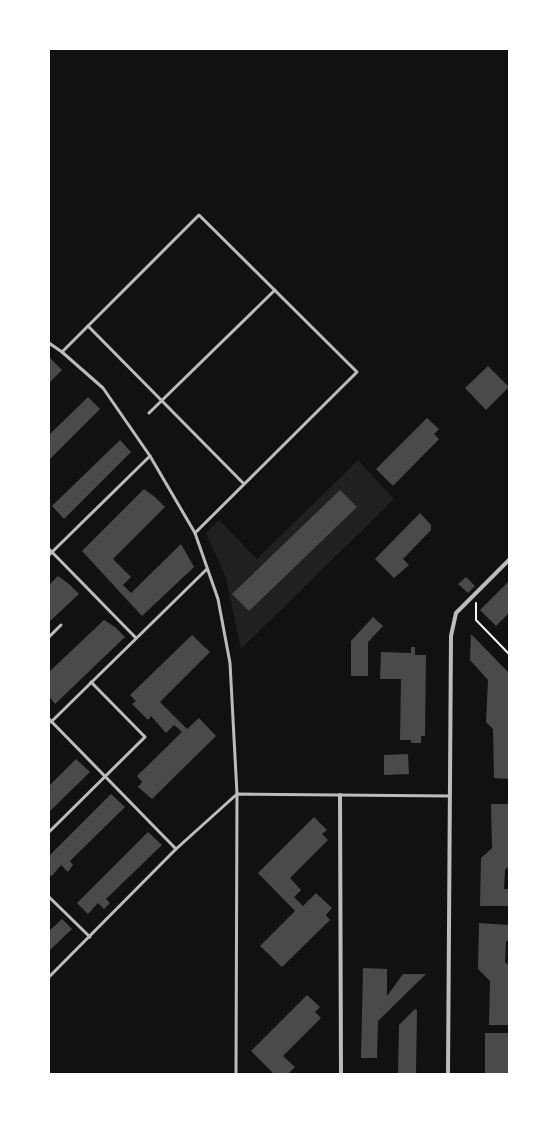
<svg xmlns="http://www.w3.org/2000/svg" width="558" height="1123" viewBox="0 0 558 1123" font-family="'Open Sans',sans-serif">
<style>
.green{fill:#202020}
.building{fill:#4a4a4a}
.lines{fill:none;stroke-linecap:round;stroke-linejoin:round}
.path{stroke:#f5f5f5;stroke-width:2}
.service{stroke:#bcbcbc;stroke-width:3}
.minor{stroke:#bcbcbc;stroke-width:4}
</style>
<rect width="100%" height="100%" fill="#111"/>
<!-- green -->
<polygon class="green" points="358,460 394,499 241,649 226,578 206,533 219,520 257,559"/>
<!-- building -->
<g class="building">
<polygon points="50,358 62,370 49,383 49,359"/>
<polygon points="488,366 509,387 486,410 465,388"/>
<polygon points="88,397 100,409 49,460 49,435"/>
<polygon points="427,418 439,429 434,434 439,439 393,486 376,469"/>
<polygon points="120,440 131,452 64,519 52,506"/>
<polygon points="144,489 155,497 165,507 113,559 131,577 123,585 131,593 181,544 194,567 142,616 82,551"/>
<polygon points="340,490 357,507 249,611 232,594"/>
<polygon points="420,513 431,525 431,530 403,559 409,565 394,578 375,559"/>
<polygon points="58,576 69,584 79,594 49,622 49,585"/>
<polygon points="466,577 475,586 468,593 458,584"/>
<polygon points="509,581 509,613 496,626 480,610"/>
<polygon points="373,617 383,626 368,642 368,676 351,676 351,641"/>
<polygon points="104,620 115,627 125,637 55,704 49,696 49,672"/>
<polygon points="471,634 509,673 509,779 494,778 493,729 486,722 488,680 470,660"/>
<polygon points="192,635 210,652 160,702 187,729 199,718 216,736 152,799 138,787 142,782 137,776 182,732 174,725 166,733 151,716 148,720 132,704 136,701 130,695"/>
<polygon points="411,647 415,647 415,655 426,655 425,736 421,736 421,743 411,743 411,740 400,740 401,679 380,679 381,652 411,653"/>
<polygon points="408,754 409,774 384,775 384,755"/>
<polygon points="76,759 90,772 49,812 49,786"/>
<polygon points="111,794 125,807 70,861 73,865 68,872 61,865 52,876 49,874 49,856"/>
<polygon points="491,804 509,804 509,866 505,870 504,889 509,889 509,906 480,906 481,858 492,848"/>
<polygon points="314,817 327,830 322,834 328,840 290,878 301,890 294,897 303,906 316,893 332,908 326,915 330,920 282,967 260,946 295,911 258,873"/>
<polygon points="148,832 162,845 106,899 110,903 104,909 98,903 88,914 77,903"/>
<polygon points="62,919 72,929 49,951 49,931"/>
<polygon points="479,923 509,925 509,941 506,941 505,962 509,966 509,1025 489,1025 490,981 478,969"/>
<polygon points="363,968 387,969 387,996 403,974 426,974 378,1021 377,1058 361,1058"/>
<polygon points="307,995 320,1007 315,1012 321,1018 283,1056 295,1067 288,1074 274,1074 251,1051"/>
<polygon points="415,1009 417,1010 416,1074 398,1074 399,1025"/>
<rect x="485" y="1033" width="24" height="41"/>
</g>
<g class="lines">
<!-- path -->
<polyline class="path" points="476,603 476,620 509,654"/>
<!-- service -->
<g class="service">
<polyline points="88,326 244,484"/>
<polyline points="49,343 62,352 103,388 150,456 195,533 218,599 230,663 237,794 176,849 49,977"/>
<polyline points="62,352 199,215 357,372 195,533"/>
<polyline points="149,413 275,290"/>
<polyline points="49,549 136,638"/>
<polyline points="49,555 150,456"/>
<polyline points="49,637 61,625"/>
<polyline points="49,719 176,849"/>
<polyline points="51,722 207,569"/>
<polyline points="49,832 145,737 91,682"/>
<polyline points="49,897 90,937"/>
<polyline points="236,1074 237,794 449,796"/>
</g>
<!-- minor -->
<g class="minor">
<polyline points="340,795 341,1074"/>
<polyline points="448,1074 451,636 456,613 509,560"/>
</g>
</g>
<!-- border -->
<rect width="558" height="1123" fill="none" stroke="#ffffff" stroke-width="100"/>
</svg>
